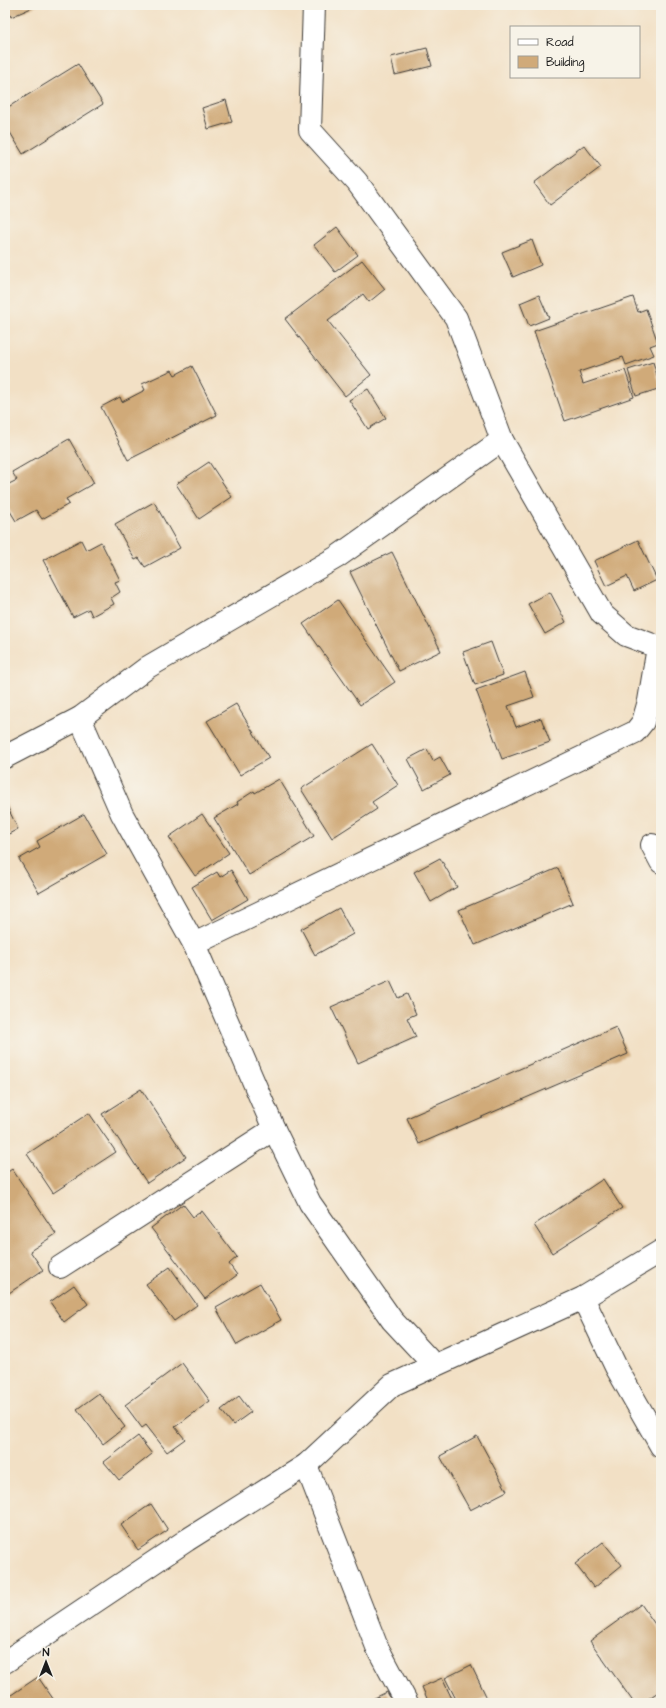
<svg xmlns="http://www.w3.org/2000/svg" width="666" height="1708" viewBox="0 0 666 1708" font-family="'Architects Daughter',sans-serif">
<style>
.building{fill:#d0aa79}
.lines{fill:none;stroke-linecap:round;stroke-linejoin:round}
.minor-casing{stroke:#3c3935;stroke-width:24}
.minor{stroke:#fff;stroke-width:22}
</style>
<rect width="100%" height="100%" fill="#f7f3e8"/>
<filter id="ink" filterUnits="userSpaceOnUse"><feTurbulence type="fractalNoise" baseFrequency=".025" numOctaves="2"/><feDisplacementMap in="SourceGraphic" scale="8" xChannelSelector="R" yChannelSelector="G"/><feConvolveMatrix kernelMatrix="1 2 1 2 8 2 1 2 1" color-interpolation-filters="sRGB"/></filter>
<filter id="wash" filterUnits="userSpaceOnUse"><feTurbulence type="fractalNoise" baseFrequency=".012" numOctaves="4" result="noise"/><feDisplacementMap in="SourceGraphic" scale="16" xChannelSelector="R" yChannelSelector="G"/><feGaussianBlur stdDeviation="0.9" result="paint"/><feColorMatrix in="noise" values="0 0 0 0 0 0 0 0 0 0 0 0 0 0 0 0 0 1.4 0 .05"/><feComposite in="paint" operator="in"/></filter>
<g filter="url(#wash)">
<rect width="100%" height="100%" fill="#f2e0c5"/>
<g id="blocks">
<!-- building -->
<g class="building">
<polygon points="6,5 38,5 11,17"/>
<polygon points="427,48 432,66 395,75 391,57"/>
<polygon points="78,64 103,104 23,154 5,124 5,109"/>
<polygon points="226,100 232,122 208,129 202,108"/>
<polygon points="584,145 601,167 550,205 534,183"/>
<polygon points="337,227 358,255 335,272 314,245"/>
<polygon points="532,240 541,265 513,277 502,252"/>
<polygon points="362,260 385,289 369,302 363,294 328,321 371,375 345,396 285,319"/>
<polygon points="539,295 549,318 529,326 520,303"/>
<polygon points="633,297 638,312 646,309 658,343 650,346 654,355 626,365 623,357 579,372 583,384 625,370 634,397 565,421 534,331"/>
<polygon points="653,362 661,388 636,396 628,370"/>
<polygon points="192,366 217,415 128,460 101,407 120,397 122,402 145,390 142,384 172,370 175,375"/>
<polygon points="368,389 386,418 368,429 349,400"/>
<polygon points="69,439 94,483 66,499 69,504 42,519 36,510 16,521 5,503 5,486 17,480 12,472"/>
<polygon points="209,462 232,497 199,519 176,484"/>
<polygon points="154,502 180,548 145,567 139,558 135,560 115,524"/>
<polygon points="81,540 86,550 101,542 120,580 115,582 120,592 111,598 114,604 92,616 89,609 73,617 43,560"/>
<polygon points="638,540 657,580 634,591 627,576 606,586 594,561"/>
<polygon points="392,552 441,651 399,671 350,572"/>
<polygon points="550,592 566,622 545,634 528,604"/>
<polygon points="338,600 395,682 360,705 303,624"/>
<polygon points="491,642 503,675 475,685 463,652"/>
<polygon points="525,672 534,697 508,706 516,727 541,718 550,742 502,759 476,690"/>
<polygon points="236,704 269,758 240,775 207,721"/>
<polygon points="372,744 398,785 372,802 377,809 332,838 301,789"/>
<polygon points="427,749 433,761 440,757 450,775 424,789 408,759"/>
<polygon points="279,779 314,836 249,875 214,818 238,804 237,802 254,791 255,793"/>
<polygon points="5,802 18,829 5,836"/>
<polygon points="84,814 107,854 39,893 19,859 40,847 37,841"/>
<polygon points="202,814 229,853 195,876 169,837"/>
<polygon points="440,858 457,887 431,902 414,872"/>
<polygon points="558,868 573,903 475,945 459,910"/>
<polygon points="231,870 248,899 212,920 192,887 217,872 220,877"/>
<polygon points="339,908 353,934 315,955 301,929"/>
<polygon points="390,981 398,998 407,994 416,1014 407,1018 416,1037 358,1063 331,1007"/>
<polygon points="616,1027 628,1054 419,1144 407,1118"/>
<polygon points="141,1089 186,1157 147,1183 102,1114"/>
<polygon points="89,1113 116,1152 53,1193 27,1154"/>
<polygon points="12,1169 56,1234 30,1251 43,1270 6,1295 5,1174"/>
<polygon points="603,1179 622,1208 552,1253 534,1225"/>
<polygon points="183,1204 193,1217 202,1211 237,1257 229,1264 237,1275 205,1299 151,1228"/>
<polygon points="170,1267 197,1305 174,1321 146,1284"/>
<polygon points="260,1283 281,1320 237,1345 216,1308"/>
<polygon points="74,1285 88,1304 64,1322 50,1302"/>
<polygon points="182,1363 210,1401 175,1427 185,1439 167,1452 146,1425 142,1428 125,1405"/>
<polygon points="99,1393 125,1427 103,1444 77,1409"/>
<polygon points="239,1396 251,1412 233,1425 221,1410"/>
<polygon points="138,1436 152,1454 119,1480 104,1462"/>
<polygon points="477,1436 507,1491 470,1510 440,1456"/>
<polygon points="151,1504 168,1530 138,1550 121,1525"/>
<polygon points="603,1542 622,1565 594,1588 575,1564"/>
<polygon points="641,1604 661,1633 661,1690 642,1703 634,1703 590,1641"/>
<polygon points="471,1665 487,1698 476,1703 458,1703 445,1678"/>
<polygon points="38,1677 56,1703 5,1703 5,1699"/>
<polygon points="442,1678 454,1703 429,1703 422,1687"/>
<polygon points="387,1692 393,1703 364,1703"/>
</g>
</g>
</g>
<g filter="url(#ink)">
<use href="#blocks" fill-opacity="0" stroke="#3c3935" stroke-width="1"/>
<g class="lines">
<defs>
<g id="minor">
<polyline points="314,5 310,130 357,182 456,318 502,440 602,614 626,635 658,647 661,646"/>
<polyline points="80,718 122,814 194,944 274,1129 310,1203 392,1320 434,1365"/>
<polyline points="5,757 80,718 148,667 337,557 502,440"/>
<polyline points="652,845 661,862"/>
<polyline points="194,944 635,732 643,722 649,701 658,647"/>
<polyline points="60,1267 274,1129"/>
<polyline points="583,1298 616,1367 661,1446"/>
<polyline points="306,1465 377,1647 407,1703"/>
<polyline points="5,1662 187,1540 306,1465 392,1385 583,1298 661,1251"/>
</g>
</defs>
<!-- minor casing -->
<use href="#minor" class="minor-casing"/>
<!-- minor -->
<use href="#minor" class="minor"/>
</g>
</g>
<!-- margin -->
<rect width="666" height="1708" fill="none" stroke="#f7f3e8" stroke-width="20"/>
<!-- legend -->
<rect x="510" y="26" width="130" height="52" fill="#f7f3e8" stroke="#9f9d96"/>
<rect x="518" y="39" width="20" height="6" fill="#ffffff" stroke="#9f9d96"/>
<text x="546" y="46" font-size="12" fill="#1c1c1c">Road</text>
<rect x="518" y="56" width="20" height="12" fill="#d0aa79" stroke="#9f9d96"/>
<text x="546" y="66" font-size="12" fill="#1c1c1c">Building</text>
<!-- north arrow -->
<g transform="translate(46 1662)" stroke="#f7f3e8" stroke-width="3" paint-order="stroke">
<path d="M0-3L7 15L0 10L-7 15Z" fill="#1c1c1c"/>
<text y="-6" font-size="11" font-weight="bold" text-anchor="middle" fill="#1c1c1c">N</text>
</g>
</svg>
